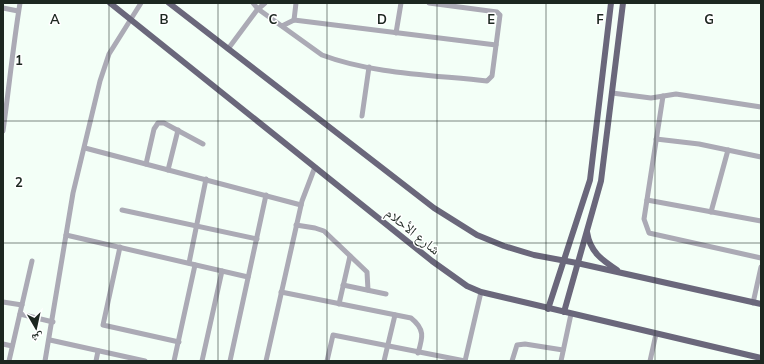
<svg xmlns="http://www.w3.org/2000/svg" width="764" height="364" viewBox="0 0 764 364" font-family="Mulish,'Noto Naskh Arabic',sans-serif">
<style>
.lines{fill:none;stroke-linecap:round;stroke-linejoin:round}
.minor{stroke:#abaab5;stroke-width:5}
.major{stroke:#6a677b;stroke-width:6}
.grid{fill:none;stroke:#1c2720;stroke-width:1;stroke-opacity:0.55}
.labels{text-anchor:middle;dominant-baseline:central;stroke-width:3;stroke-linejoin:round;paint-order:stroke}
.street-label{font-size:14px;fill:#1c2720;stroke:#fff}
.grid-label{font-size:13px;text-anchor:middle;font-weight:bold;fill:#1c2720;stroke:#fff;stroke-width:3;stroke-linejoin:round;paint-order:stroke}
</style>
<rect width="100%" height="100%" fill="#f3fff7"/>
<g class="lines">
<!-- minor -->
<g class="minor">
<path d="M 253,3 L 258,9 L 322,55 C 372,74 434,75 487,81 L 492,76 L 500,15 L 497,12 L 429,3"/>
<polyline points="3,8 18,11"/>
<polyline points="294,20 296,3"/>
<polyline points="282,26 294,20 496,45"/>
<polyline points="396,33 401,3"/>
<polyline points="228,49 257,10 265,3"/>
<polyline points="612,93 651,98 676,94 761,107"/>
<polyline points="663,96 644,219 649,233 761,258"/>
<polyline points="362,116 369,67"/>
<path d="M 3,131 C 9,88 13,46 20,3"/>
<polyline points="656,139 699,144 761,157"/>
<polyline points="85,148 301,205"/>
<polyline points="146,164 154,129 158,123 164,123 203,144"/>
<polyline points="168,170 178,130"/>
<polyline points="647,200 761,221"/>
<polyline points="122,210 257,239"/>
<polyline points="711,212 728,150"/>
<polyline points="296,225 315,228 324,231 367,272 368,290"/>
<polyline points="66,235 248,277"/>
<polyline points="120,247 103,325 179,342"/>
<polyline points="189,263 206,179"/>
<polyline points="343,285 386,294"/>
<path d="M 281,292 L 411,318 C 425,329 423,337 418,353"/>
<polyline points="3,302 22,305"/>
<polyline points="753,303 761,267"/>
<polyline points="339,304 350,256"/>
<polyline points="20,314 53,322"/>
<polyline points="50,340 145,361"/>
<polyline points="3,344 12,346"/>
<polyline points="9,361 32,261"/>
<polyline points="45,361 73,193 100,81 109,54 141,3"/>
<polyline points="96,361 98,351"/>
<polyline points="174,361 195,265"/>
<polyline points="202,361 222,271"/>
<polyline points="230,361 266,195"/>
<polyline points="266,361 302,201 315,167"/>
<polyline points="327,361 333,335 465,361"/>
<polyline points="384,361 395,315"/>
<polyline points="465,361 481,292"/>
<polyline points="512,361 517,345 525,344 563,350"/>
<polyline points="561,361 571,314"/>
<polyline points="650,361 656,334"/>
</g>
<!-- major -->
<g class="major">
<polyline points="110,3 432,261 467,286 481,292 761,358"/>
<polyline points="169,3 434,208 477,235 504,246 534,255 577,263 761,304"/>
<path d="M 587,232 C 590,252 602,260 617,270"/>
<polyline points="548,309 590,180 611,3"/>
<polyline points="564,312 601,181 623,3"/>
</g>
</g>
<!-- grid -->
<path class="grid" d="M 109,3 L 109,361M 218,3 L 218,361M 327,3 L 327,361M 437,3 L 437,361M 546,3 L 546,361M 655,3 L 655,361M 3,121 L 761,121M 3,243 L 761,243"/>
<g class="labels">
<!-- street labels -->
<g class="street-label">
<text transform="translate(413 231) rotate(39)">شارع الأحلام</text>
</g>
</g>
<g class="grid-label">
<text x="55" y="24">A</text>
<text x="164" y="24">B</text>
<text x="273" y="24">C</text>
<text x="382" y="24">D</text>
<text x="491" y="24">E</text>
<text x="600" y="24">F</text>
<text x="709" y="24">G</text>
<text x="19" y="65">1</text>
<text x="19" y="187">2</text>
</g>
<!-- border -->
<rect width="764" height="364" fill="none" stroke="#1c2720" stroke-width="8"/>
<!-- north arrow -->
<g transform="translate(36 328) rotate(171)" stroke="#ffffff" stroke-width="3" paint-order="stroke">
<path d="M0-3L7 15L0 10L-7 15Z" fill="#1c2720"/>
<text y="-6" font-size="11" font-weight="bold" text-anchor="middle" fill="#1c2720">ش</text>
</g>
</svg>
